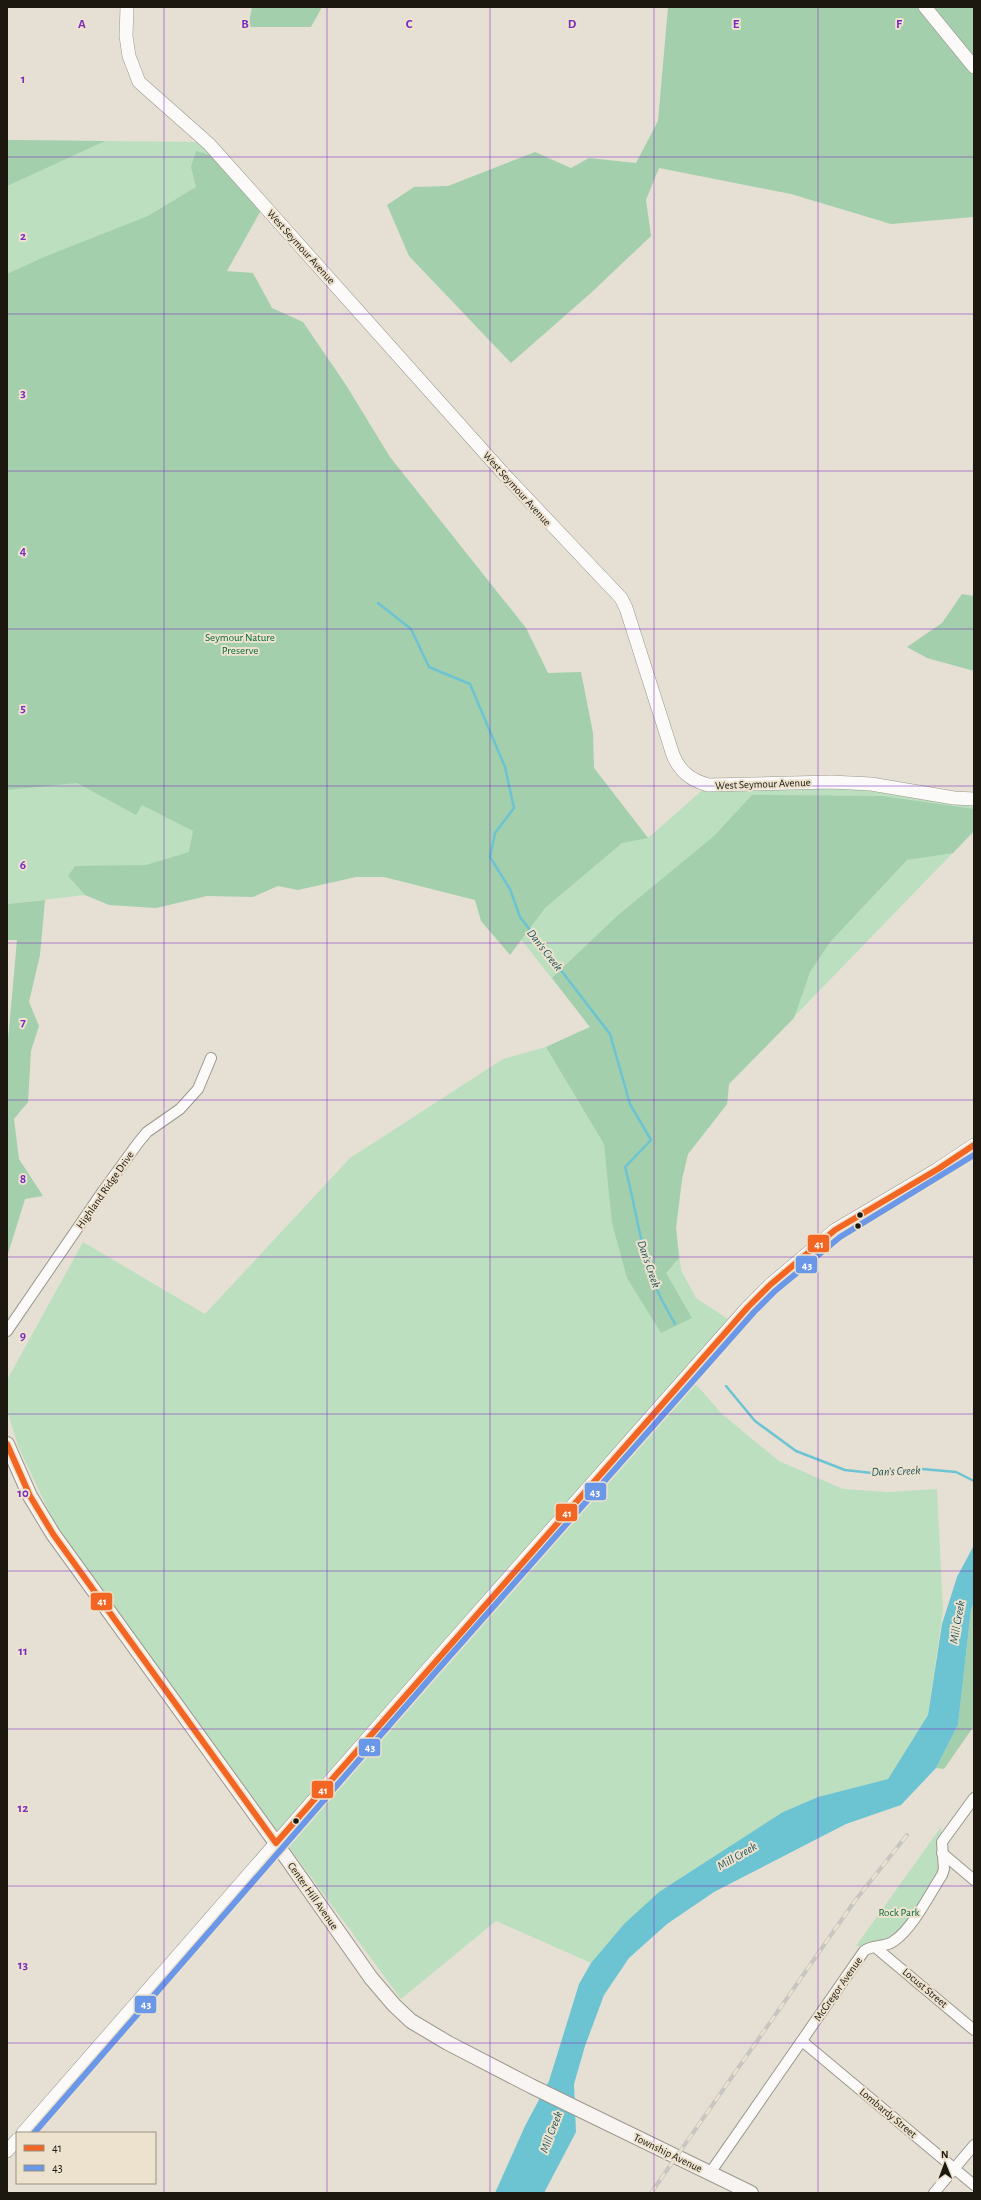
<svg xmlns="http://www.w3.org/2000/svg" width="981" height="2200" viewBox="0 0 981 2200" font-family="'Alegreya Sans',sans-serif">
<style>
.green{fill:#bcdfc0}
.forest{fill:#a3cfac}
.water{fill:#6cc4d3}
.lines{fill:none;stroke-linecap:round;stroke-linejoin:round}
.stream{stroke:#6cc4d3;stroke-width:2.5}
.minor-casing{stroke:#9c988f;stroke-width:12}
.tertiary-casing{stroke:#9c988f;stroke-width:14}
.secondary-casing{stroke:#9c988f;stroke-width:16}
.minor{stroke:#fbfaf9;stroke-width:10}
.tertiary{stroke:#fbfaf9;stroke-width:13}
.secondary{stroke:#f7f4f2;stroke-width:14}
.rail-casing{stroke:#c6c5c1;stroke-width:4}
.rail{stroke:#ede2cd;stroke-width:2.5;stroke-dasharray:8;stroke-linecap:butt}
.bus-1-casing{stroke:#ede2cd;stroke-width:9}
.bus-2-casing{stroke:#ede2cd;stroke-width:9}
.bus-1{stroke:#f26522;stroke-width:6}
.bus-2{stroke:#6b97e9;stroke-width:6}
.grid{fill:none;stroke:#7b2cbf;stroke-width:1;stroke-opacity:0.55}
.bus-dot{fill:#1c1810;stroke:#ede2cd;stroke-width:1.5}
.labels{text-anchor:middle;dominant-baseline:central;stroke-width:4;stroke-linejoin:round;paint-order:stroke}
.street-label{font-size:11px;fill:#1c1810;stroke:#ede2cd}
.park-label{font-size:11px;fill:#006939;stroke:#ede2cd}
.water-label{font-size:12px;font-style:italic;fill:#235762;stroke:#ede2cd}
.grid-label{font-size:13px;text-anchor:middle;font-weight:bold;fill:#7b2cbf;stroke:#ede2cd;stroke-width:4;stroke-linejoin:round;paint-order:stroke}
.line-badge{stroke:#ede2cd;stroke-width:1.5}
.badge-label{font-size:11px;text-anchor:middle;font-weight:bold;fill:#fff}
</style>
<rect width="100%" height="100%" fill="#e6e0d4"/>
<!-- green -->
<g class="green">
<polygon points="7,140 207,142 264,205 189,261 526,628 594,768 648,838 708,785 831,782 974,799 974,831 729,1084 727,1104 688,1154 682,1179 676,1228 681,1270 696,1298 734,1323 688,1375 722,1414 779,1461 843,1489 888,1492 937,1489 943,1610 928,1715 888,1779 818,1797 783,1812 624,1924 591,1963 496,1921 401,1999 191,1714 53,1520 18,1446 7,1410 7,1380 83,1242 205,1314 350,1158 503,1059 546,1047 590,1027 453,853 7,904"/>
<polygon points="941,1827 944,1863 908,1927 875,1947 856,1946"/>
</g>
<!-- forest -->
<g class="forest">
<polygon points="252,7 322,7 311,27 248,27"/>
<polygon points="668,7 974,7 974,217 891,224 791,194 659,168 646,200 651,236 592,292 511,363 409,256 387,205 414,187 448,186 535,152 571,168 589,158 636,163 658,121"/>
<polygon points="7,140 105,141 7,186"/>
<polygon points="196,151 221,158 264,205 227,271 253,273 272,308 303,322 346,385 390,457 526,628 548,673 581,672 593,733 594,768 648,838 622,843 545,908 510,955 481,921 475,900 384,877 356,877 298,890 278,886 253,897 207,896 156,908 109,905 85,895 68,876 75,866 146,865 189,852 193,831 142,805 136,815 77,783 7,790 7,274 44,257 148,216 196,187 191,167"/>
<polygon points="962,594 974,596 974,671 927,658 907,647 942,623"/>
<polygon points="752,795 882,796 974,809 974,831 953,853 907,860 831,941 810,972 794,1018 729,1084 727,1104 688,1154 682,1179 676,1228 679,1258 666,1273 692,1318 661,1333 627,1278 612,1223 604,1144 546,1047 590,1027 552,978 617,916 714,836"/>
<polygon points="45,900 40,955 29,1002 39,1026 31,1051 28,1102 14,1119 19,1159 43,1196 25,1199 7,1257 7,1051 17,940 7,940 7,904"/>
<polygon points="974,1602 974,1726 944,1769 936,1768 958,1725 971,1610"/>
</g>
<!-- water -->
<polygon class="water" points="974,1545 974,1602 971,1610 958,1725 936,1768 901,1805 846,1824 714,1892 667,1924 629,1958 604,1995 585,2046 574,2084 576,2132 544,2193 495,2193 525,2126 549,2081 579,1984 591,1963 624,1924 659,1892 783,1812 818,1797 888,1779 928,1715 942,1624 957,1577"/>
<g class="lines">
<!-- stream -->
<g class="stream">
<path d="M 378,603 L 411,629 L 429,667 L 470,684 L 505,767 L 514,808 L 495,833 L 490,857 L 510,889 L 520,917 L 610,1034 L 630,1104 L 651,1140 L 625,1167 C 635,1203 639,1241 652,1277 C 657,1294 667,1309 675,1324"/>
<polyline points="726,1386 755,1421 796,1451 845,1470 881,1474 922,1469 956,1472 974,1481"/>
</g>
<defs>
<g id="minor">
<polyline points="7,1331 103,1191 138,1143 147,1132 180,1109 198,1089 211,1058"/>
<polyline points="942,1853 974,1880"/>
<polyline points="875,1947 974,2030"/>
<polyline points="802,2041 974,2185"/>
<path d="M 710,2173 L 864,1951 C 873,1944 885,1948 894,1941 C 913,1928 929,1895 942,1875 L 944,1869 L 942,1842 L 974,1798"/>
<polyline points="934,2193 974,2145"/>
</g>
<g id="tertiary">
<path d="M 127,7 L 126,36 L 129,56 L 139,82 L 209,144 L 502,472 L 621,598 L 626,608 L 673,755 C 680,772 691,780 708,785 L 831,782 L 871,784 L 954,798 L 974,799"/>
<polyline points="925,7 974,67"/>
<polyline points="23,2133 427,1670 748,1307 770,1285 835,1230 938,1169 974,1145"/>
<polyline points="7,2151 17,2140"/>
</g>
<polyline id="secondary" points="7,1444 30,1496 53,1534 276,1843 371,1978 394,2005 411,2021 448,2043 531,2086 751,2193"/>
</defs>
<!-- minor casing -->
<use href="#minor" class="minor-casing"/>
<!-- tertiary casing -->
<use href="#tertiary" class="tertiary-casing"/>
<!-- secondary casing -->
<use href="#secondary" class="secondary-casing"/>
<!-- minor -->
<use href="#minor" class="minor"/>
<!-- tertiary -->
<use href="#tertiary" class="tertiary"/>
<!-- secondary -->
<use href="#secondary" class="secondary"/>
<defs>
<polyline id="rail" points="651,2193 854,1902 907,1835"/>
</defs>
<!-- rail casing -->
<use href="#rail" class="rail-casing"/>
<!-- rail -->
<use href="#rail" class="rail"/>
<defs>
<polyline id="bus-1" points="7,1444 30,1496 53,1534 276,1843 748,1307 770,1285 835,1230 938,1169 974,1145"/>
<polyline id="bus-2" points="34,2133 433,1675 754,1312 775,1291 840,1237 974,1155"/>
</defs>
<!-- bus-1 casing -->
<use href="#bus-1" class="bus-1-casing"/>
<!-- bus-2 casing -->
<use href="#bus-2" class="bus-2-casing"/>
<!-- bus-1 -->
<use href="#bus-1" class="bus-1"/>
<!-- bus-2 -->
<use href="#bus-2" class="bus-2"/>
</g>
<!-- grid -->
<path class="grid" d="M 164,7 L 164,2193M 327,7 L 327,2193M 490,7 L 490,2193M 654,7 L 654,2193M 818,7 L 818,2193M 7,157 L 974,157M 7,314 L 974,314M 7,471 L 974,471M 7,629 L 974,629M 7,786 L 974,786M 7,943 L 974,943M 7,1100 L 974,1100M 7,1257 L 974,1257M 7,1414 L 974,1414M 7,1571 L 974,1571M 7,1729 L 974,1729M 7,1886 L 974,1886M 7,2043 L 974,2043"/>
<!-- markers -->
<g class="bus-dot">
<circle cx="860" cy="1215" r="3.5"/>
<circle cx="858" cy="1226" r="3.5"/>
<circle cx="296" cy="1821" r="3.5"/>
</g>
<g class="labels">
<!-- street labels -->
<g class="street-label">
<text transform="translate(301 247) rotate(48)">West Seymour Avenue</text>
<text transform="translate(517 489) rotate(48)">West Seymour Avenue</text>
<text transform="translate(763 784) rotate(-2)">West Seymour Avenue</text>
<text transform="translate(105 1190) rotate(-55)">Highland Ridge Drive</text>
<text transform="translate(313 1896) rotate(55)">Center Hill Avenue</text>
<text transform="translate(925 1988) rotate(40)">Locust Street</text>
<text transform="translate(838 1989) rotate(-55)">McGregor Avenue</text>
<text transform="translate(888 2113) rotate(40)">Lombardy Street</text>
<text transform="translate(668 2153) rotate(26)">Township Avenue</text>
</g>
<!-- park labels -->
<g class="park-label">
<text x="240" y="637">Seymour Nature<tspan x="240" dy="13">Preserve</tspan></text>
<text x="899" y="1912">Rock Park</text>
</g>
<!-- water labels -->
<g class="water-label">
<text transform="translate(545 950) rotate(52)">Dan’s Creek</text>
<text transform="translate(649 1264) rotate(71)">Dan’s Creek</text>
<text transform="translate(896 1471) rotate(-2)">Dan’s Creek</text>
<text transform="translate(957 1622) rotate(-80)">Mill Creek</text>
<text transform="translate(737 1856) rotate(-30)">Mill Creek</text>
<text transform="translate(551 2132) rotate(-69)">Mill Creek</text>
</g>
</g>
<g class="grid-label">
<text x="82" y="28">A</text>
<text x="245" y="28">B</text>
<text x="409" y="28">C</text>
<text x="572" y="28">D</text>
<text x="736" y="28">E</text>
<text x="899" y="28">F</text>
<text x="23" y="83">1</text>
<text x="23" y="240">2</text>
<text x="23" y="397">3</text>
<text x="23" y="555">4</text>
<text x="23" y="712">5</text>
<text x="23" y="869">6</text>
<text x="23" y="1026">7</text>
<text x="23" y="1183">8</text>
<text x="23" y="1340">9</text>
<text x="23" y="1497">10</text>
<text x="23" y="1655">11</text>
<text x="23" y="1812">12</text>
<text x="23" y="1969">13</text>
</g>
<g class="line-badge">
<rect x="807" y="1234" width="23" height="19" rx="4" fill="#f26522"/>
<rect x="795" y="1255" width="23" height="19" rx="4" fill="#6b97e9"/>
<rect x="584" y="1482" width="23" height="19" rx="4" fill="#6b97e9"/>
<rect x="555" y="1503" width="23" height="19" rx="4" fill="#f26522"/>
<rect x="90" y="1592" width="23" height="19" rx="4" fill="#f26522"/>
<rect x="358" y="1738" width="23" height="19" rx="4" fill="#6b97e9"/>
<rect x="311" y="1780" width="23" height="19" rx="4" fill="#f26522"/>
<rect x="134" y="1995" width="23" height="19" rx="4" fill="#6b97e9"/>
</g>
<g class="badge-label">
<text x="819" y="1248">41</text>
<text x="807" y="1269">43</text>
<text x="595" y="1496">43</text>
<text x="567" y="1517">41</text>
<text x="102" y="1605">41</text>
<text x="370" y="1751">43</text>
<text x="323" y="1794">41</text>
<text x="146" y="2008">43</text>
</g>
<!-- border -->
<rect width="981" height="2200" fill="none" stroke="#1c1810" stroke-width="16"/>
<!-- legend -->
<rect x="16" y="2132" width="140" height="52" fill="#ede2cd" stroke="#999181"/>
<rect x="24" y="2145" width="20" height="6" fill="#f26522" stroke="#999181"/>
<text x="52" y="2152" font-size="12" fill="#1c1810">41</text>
<rect x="24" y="2165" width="20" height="6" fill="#6b97e9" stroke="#999181"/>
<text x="52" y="2172" font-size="12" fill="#1c1810">43</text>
<!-- north arrow -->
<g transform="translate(945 2164) rotate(359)" stroke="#ede2cd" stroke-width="3" paint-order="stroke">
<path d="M0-3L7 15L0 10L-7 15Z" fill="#1c1810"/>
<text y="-6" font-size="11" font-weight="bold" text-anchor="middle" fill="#1c1810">N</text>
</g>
</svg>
